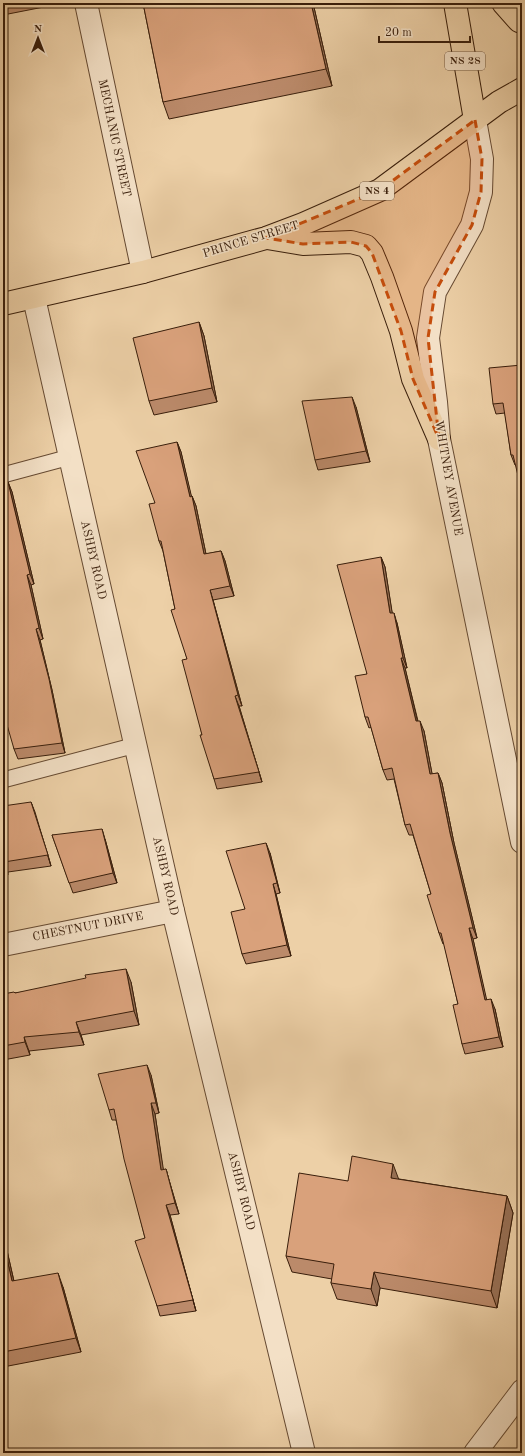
<svg xmlns="http://www.w3.org/2000/svg" width="525" height="1456" viewBox="0 0 525 1456" font-family="'Old Standard TT',serif">
<style>
.lines{fill:none;stroke-linecap:round;stroke-linejoin:round}
.service-casing{stroke:#664a32;stroke-width:17}
.minor-casing{stroke:#664a32;stroke-width:24}
.tertiary-casing{stroke:#664a32;stroke-width:24}
.primary-casing{stroke:#391e0b;stroke-width:24}
.service{stroke:#f3e0c6;stroke-width:15}
.minor{stroke:#f3e0c6;stroke-width:22}
.tertiary{stroke:#f3e0c6;stroke-width:22}
.primary{stroke:#edd0a7;stroke-width:22}
.wall{fill:#bb8a6a;stroke:#391e0b}
.shaded-wall{fill:#987156;stroke:#391e0b}
.building{fill:#d9a17b;stroke:#391e0b}
.marked{fill:#c54d0c;fill-opacity:0.2;stroke:#c54d0c;stroke-width:3;stroke-dasharray:8 5;stroke-linejoin:round}
.labels{text-anchor:middle;dominant-baseline:central;stroke-width:3;stroke-linejoin:round;paint-order:stroke}
.shield{fill:#f3e0c6;stroke:#715843;stroke-width:1}
.shield-label{font-size:11px;font-weight:bold;fill:#391e0b}
.street-label{font-size:12px;fill:#391e0b;stroke:#f3e0c6}
</style>
<rect width="100%" height="100%" fill="#edd0a7"/>
<filter id="stains"><feTurbulence type="fractalNoise" baseFrequency=".005" numOctaves="4"/><feColorMatrix values="0 0 0 0 .2 0 0 0 0 .09 0 0 0 0 .02 0 0 0 .5 -.17"/></filter>
<radialGradient id="worn" r=".72"><stop offset=".6" stop-color="#630" stop-opacity="0"/><stop offset="1" stop-color="#630" stop-opacity=".3"/></radialGradient>
<g class="lines">
<defs>
<g id="service">
<polyline points="3,475 70,457"/>
<polyline points="3,780 136,745"/>
</g>
<g id="minor">
<polyline points="86,3 143,272"/>
<polyline points="34,298 173,911 304,1453"/>
<polyline points="3,945 173,911"/>
</g>
<g id="tertiary">
<polyline points="475,120 482,159 481,192 472,225 435,292 428,338 436,402 439,439 522,842"/>
<polyline points="475,1453 522,1391"/>
</g>
<g id="primary">
<polyline points="455,3 475,120"/>
<polyline points="503,3 519,21 522,22"/>
<polyline points="267,238 303,244 351,242 366,246 372,253 382,277 401,331 413,379 439,439"/>
<polyline points="3,304 143,272 266,238 303,224 380,190 499,102 522,89"/>
</g>
</defs>
<!-- service casing -->
<use href="#service" class="service-casing"/>
<!-- minor casing -->
<use href="#minor" class="minor-casing"/>
<!-- tertiary casing -->
<use href="#tertiary" class="tertiary-casing"/>
<!-- primary casing -->
<use href="#primary" class="primary-casing"/>
<!-- service -->
<use href="#service" class="service"/>
<!-- minor -->
<use href="#minor" class="minor"/>
<!-- tertiary -->
<use href="#tertiary" class="tertiary"/>
<!-- primary -->
<use href="#primary" class="primary"/>
</g>
<!-- wall -->
<g class="wall">
<polygon points="3,3 53,3 54,5 3,15"/>
<polygon points="143,3 313,3 332,86 169,119 163,102"/>
<polygon points="199,322 204,336 217,402 154,415 149,401"/>
<polygon points="522,365 516,465 515,465 511,455 505,413 496,414 493,404"/>
<polygon points="356,407 370,462 318,470 315,460"/>
<polygon points="177,442 181,452 191,496 192,496 196,506 206,554 221,551 225,561 234,596 213,600 242,706 239,706 262,782 217,789 214,779 202,735 187,659 175,609 163,551 159,541 155,503"/>
<polygon points="8,482 12,492 34,584 31,585 43,639 40,640 52,690 65,753 18,759 14,749"/>
<polygon points="381,557 385,567 392,613 397,623 407,668 405,668 418,721 424,731 432,774 438,773 442,783 454,843 477,938 473,939 486,1000 495,1009 503,1047 465,1054 462,1044 458,1004 444,943 443,944 439,933 431,894 413,835 409,835 405,825 394,779 387,780 383,770 371,727 369,728 365,717 367,674"/>
<polygon points="31,802 51,866 8,872 8,875 3,875 3,823 5,823"/>
<polygon points="52,835 105,839 117,883 73,893"/>
<polygon points="270,853 280,893 276,894 291,956 246,964 242,954 245,909"/>
<polygon points="131,982 139,1025 81,1035 84,1045 29,1051 30,1055 3,1060 3,994"/>
<polygon points="151,1075 159,1113 155,1114 163,1170 166,1169 169,1180 179,1214 170,1215 196,1311 160,1316 157,1306 145,1238 116,1120 112,1120 109,1110"/>
<polygon points="399,1179 507,1196 513,1213 497,1308 380,1288 377,1306 337,1299 331,1283 332,1279 292,1272 286,1256 348,1181"/>
<polygon points="3,1233 14,1281 63,1287 81,1352 3,1367"/>
</g>
<!-- shaded-wall -->
<g class="shaded-wall">
<polygon points="311,3 313,3 332,86 326,69"/>
<polygon points="199,322 204,336 217,402 212,388"/>
<polygon points="352,397 356,407 370,462 366,451"/>
<polygon points="177,442 181,452 194,507 190,497"/>
<polygon points="8,482 12,492 34,584 30,574"/>
<polygon points="192,496 196,506 208,564 204,554"/>
<polygon points="221,551 225,561 234,596 230,586"/>
<polygon points="381,557 385,567 394,624 390,613"/>
<polygon points="27,575 31,585 43,639 39,628"/>
<polygon points="210,590 213,600 242,706 238,695"/>
<polygon points="394,613 397,623 407,668 403,658"/>
<polygon points="36,629 40,640 52,690 65,753 62,743"/>
<polygon points="401,658 405,668 420,732 416,721"/>
<polygon points="235,696 239,706 262,782 259,772"/>
<polygon points="420,721 424,731 434,784 430,774"/>
<polygon points="438,773 442,783 454,843 477,938 473,928 450,833"/>
<polygon points="31,802 35,812 51,866 48,855"/>
<polygon points="102,829 105,839 117,883 113,873"/>
<polygon points="266,843 270,853 280,893 277,883"/>
<polygon points="273,884 276,894 291,956 287,945"/>
<polygon points="469,928 473,939 489,1010 485,1000"/>
<polygon points="126,969 131,982 139,1025 134,1011"/>
<polygon points="491,999 495,1009 503,1047 499,1037"/>
<polygon points="76,1022 81,1035 84,1045 79,1032"/>
<polygon points="24,1037 29,1051 30,1055 25,1042"/>
<polygon points="147,1065 151,1075 159,1113 156,1103"/>
<polygon points="151,1103 155,1114 165,1180 161,1170"/>
<polygon points="393,1164 399,1180 391,1178"/>
<polygon points="166,1169 169,1180 179,1214 175,1203"/>
<polygon points="507,1196 513,1213 497,1308 491,1291"/>
<polygon points="166,1205 170,1215 196,1311 193,1300"/>
<polygon points="3,1233 17,1295 12,1281 3,1241"/>
<polygon points="374,1272 380,1288 377,1306 371,1289"/>
<polygon points="58,1273 63,1287 81,1352 76,1338"/>
</g>
<!-- building -->
<g class="building">
<polygon points="143,3 311,3 326,69 163,102"/>
<polygon points="199,322 212,388 149,401 133,338"/>
<polygon points="522,365 522,492 513,455 511,455 503,403 493,404 489,368"/>
<polygon points="352,397 366,451 315,460 302,401"/>
<polygon points="177,442 190,497 192,496 204,554 221,551 230,586 210,590 238,695 235,696 259,772 214,779 200,735 202,735 182,660 187,659 171,610 175,609 161,541 159,541 149,504 155,503 136,451"/>
<polygon points="8,482 30,574 27,575 39,628 36,629 49,679 62,743 14,749 3,711 3,483"/>
<polygon points="381,557 390,613 394,613 403,658 401,658 416,721 420,721 430,774 438,773 450,833 473,928 469,928 485,1000 491,999 499,1037 462,1044 453,1005 458,1004 441,933 439,933 427,895 431,894 410,824 405,825 392,768 383,770 368,717 365,717 355,676 367,674 337,565"/>
<polygon points="31,802 48,855 4,862 5,864 3,865 3,823 5,823 3,817 3,806"/>
<polygon points="102,829 113,873 69,883 52,835"/>
<polygon points="266,843 277,883 273,884 287,945 242,954 231,912 245,909 226,851"/>
<polygon points="126,969 134,1011 76,1022 79,1032 24,1037 25,1042 3,1046 3,994 14,992 15,993 86,978 85,975"/>
<polygon points="147,1065 156,1103 151,1103 161,1170 166,1169 175,1203 166,1205 193,1300 157,1306 135,1241 145,1238 124,1159 114,1109 109,1110 98,1074"/>
<polygon points="352,1156 393,1164 391,1178 507,1196 491,1291 374,1272 371,1289 331,1283 334,1264 286,1256 299,1173 348,1181"/>
<polygon points="3,1241 12,1281 58,1273 76,1338 3,1352"/>
</g>
<!-- marked area -->
<path class="marked" d="M 475,120 L 482,159 L 481,192 L 472,225 L 435,292 L 428,338 L 439,439 L 413,379 L 401,331 L 372,253 L 366,246 L 351,242 L 303,244 L 266,238 L 380,190 Z"/>
<g class="labels">
<!-- shield labels -->
<g class="shield">
<rect x="445" y="52" width="40" height="18" rx="3"/>
<rect x="360" y="182" width="34" height="18" rx="3"/>
</g>
<g class="shield-label">
<text x="465" y="61">NS 28</text>
<text x="377" y="191">NS 4</text>
</g>
<!-- street labels -->
<g class="street-label">
<text transform="translate(114 138) rotate(78)">MECHANIC STREET</text>
<text transform="translate(251 240) rotate(-17)">PRINCE STREET</text>
<text transform="translate(448 478) rotate(80)">WHITNEY AVENUE</text>
<text transform="translate(93 560) rotate(77)">ASHBY ROAD</text>
<text transform="translate(165 876) rotate(77)">ASHBY ROAD</text>
<text transform="translate(88 927) rotate(-11)">CHESTNUT DRIVE</text>
<text transform="translate(241 1191) rotate(76)">ASHBY ROAD</text>
</g>
</g>
<!-- margin -->
<rect width="525" height="1456" fill="none" stroke="#edd0a7" stroke-width="16"/>
<rect x="4" y="4" width="517" height="1448" fill="none" stroke="#391e0b" stroke-width="2"/>
<rect x="8" y="8" width="509" height="1440" fill="none" stroke="#391e0b"/>
<!-- north arrow -->
<g transform="translate(38 38)" stroke="#f3e0c6" stroke-width="3" paint-order="stroke">
<path d="M0-3L7 15L0 10L-7 15Z" fill="#391e0b"/>
<text y="-6" font-size="11" font-weight="bold" text-anchor="middle" fill="#391e0b">N</text>
</g>
<!-- scale -->
<path d="M379 36v6h91v-6" fill="none" stroke="#391e0b" stroke-width="2"/>
<text x="385" y="36" font-size="12" fill="#391e0b" stroke="#f3e0c6" stroke-width="3" paint-order="stroke">20 m</text>
<rect width="100%" height="100%" filter="url(#stains)"/>
<rect width="100%" height="100%" fill="url(#worn)"/>
</svg>
